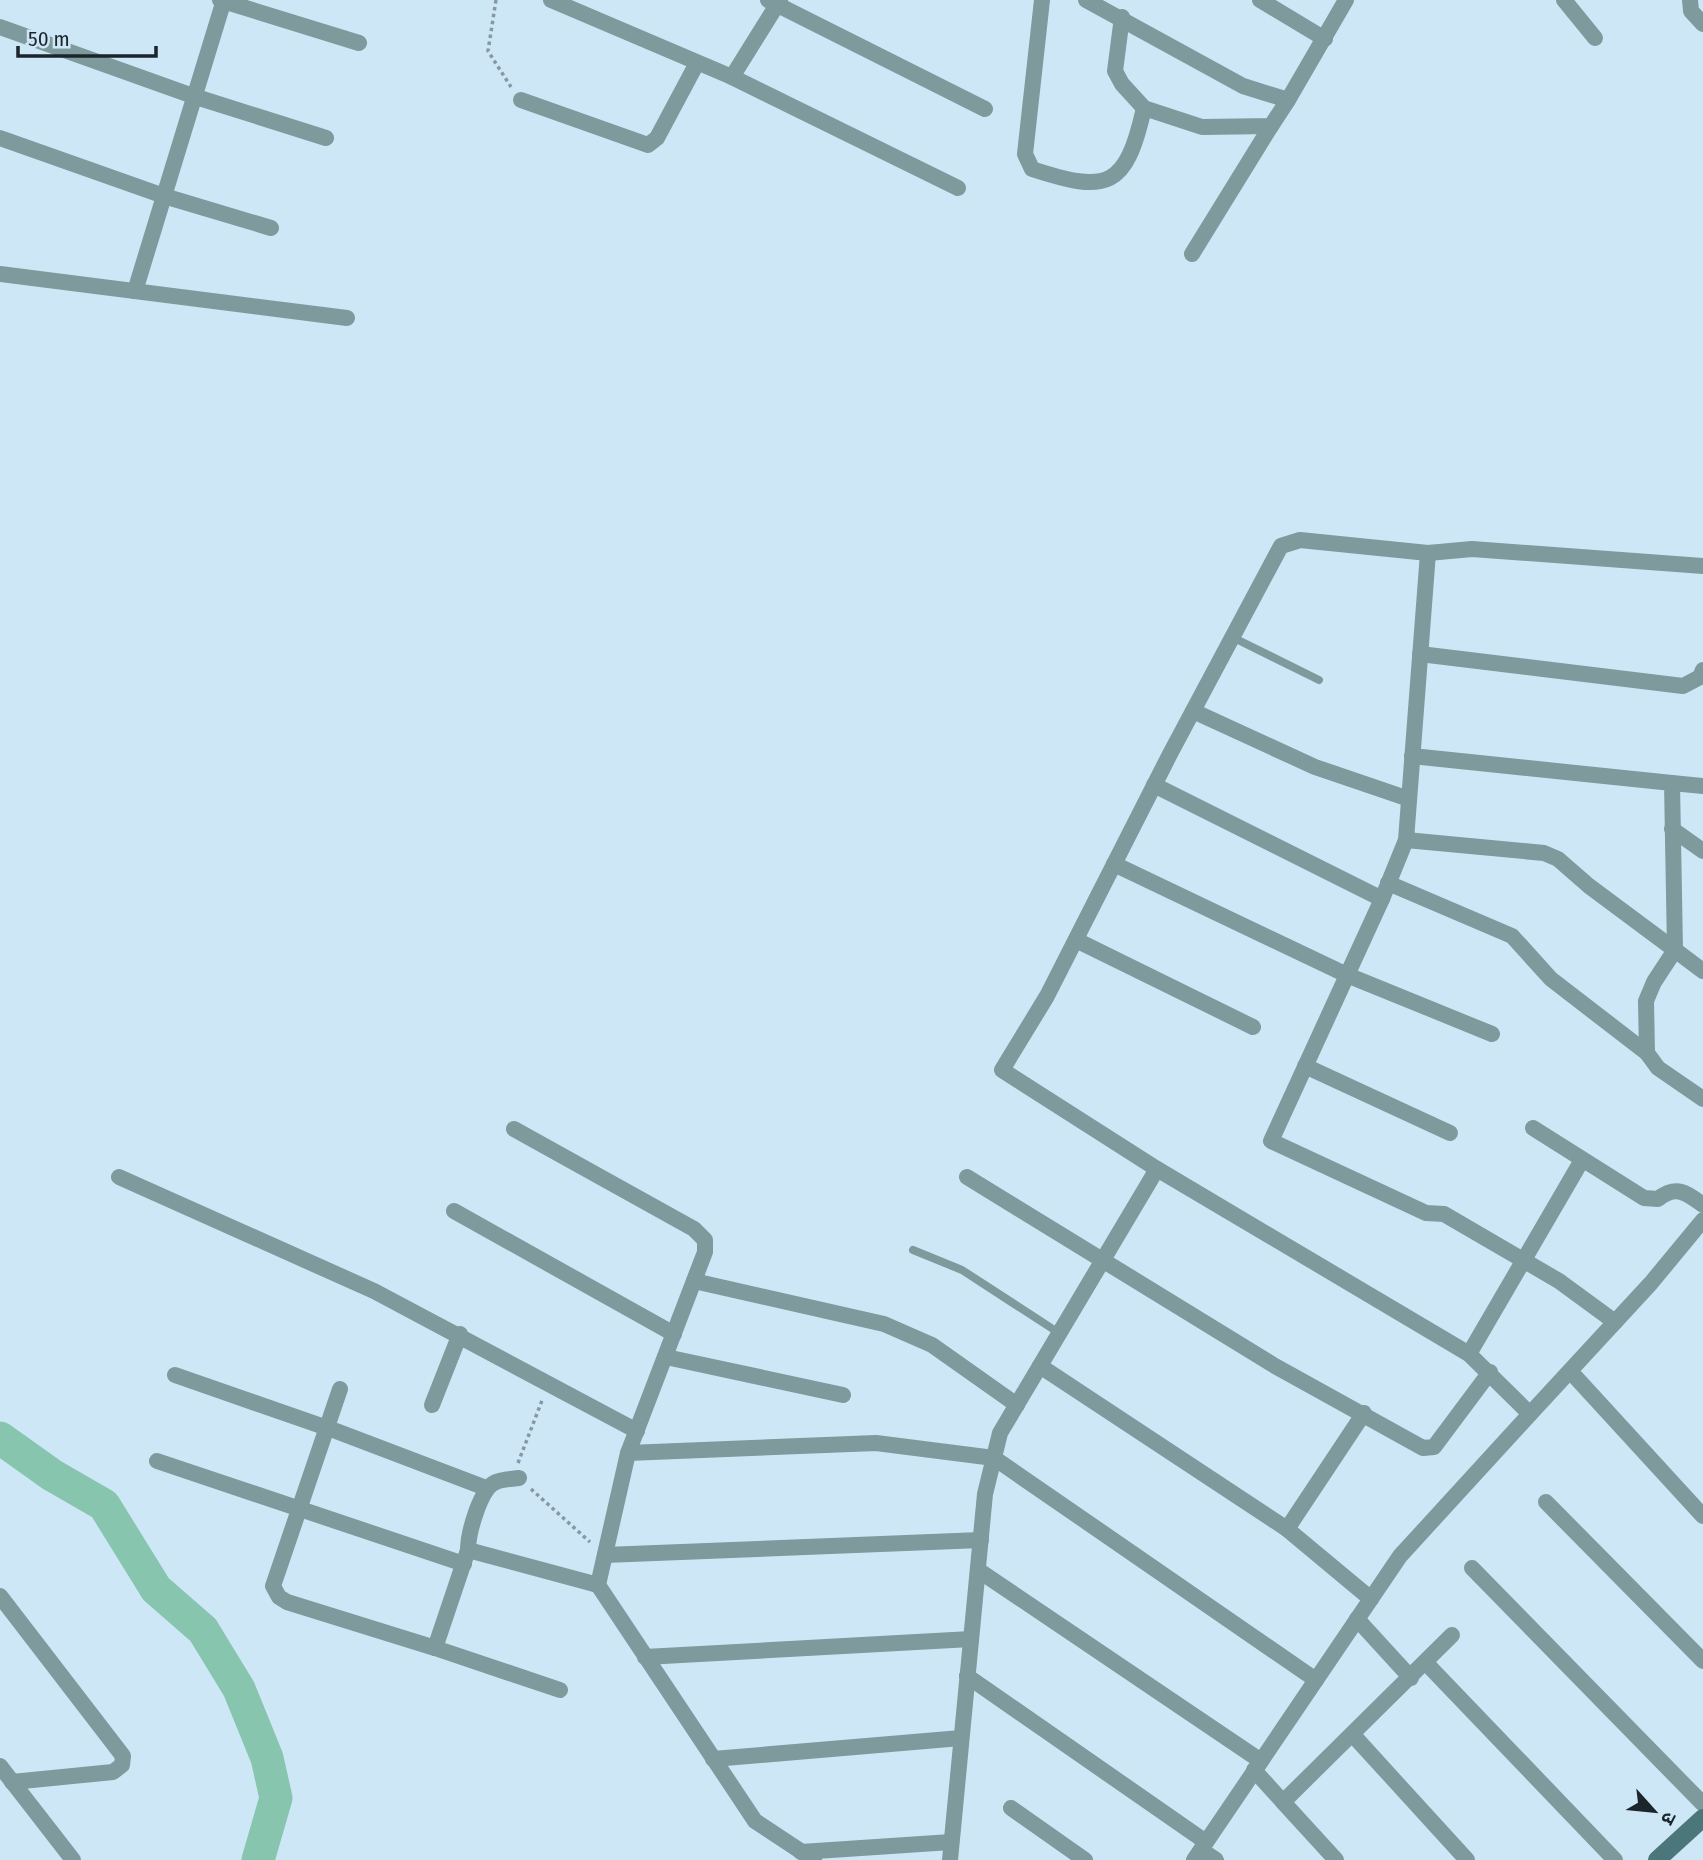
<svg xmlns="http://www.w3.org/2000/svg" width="1703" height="1860" viewBox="0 0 1703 1860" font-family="'Fira Sans Condensed','Noto Sans Devanagari',sans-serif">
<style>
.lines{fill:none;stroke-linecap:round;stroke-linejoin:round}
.river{stroke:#87c5af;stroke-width:33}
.path{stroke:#8698a4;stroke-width:3.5;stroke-dasharray:3.5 3.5;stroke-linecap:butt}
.lane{stroke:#7e9a9c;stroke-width:8}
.street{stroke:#7e9a9c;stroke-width:16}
.secondary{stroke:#4b777b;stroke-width:18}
</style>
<rect width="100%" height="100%" fill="#cee7f7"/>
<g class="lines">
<!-- river -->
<polyline class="river" points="0,1438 52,1475 104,1505 156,1589 203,1630 239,1689 267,1758 276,1798 258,1860"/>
<!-- path -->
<g class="path">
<polyline points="496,0 488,51 511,87"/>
<polyline points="518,1463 543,1398"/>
<polyline points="531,1489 590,1542"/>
</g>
<!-- lane -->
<g class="lane">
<polyline points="1232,637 1319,680"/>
<polyline points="913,1250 962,1270 1059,1333"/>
</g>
<!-- street -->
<g class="street">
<polyline points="220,0 359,43"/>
<polyline points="551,0 732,77 958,188"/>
<polyline points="768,0 985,109"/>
<path d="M 1042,0 L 1025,154 L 1032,169 C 1108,194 1126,188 1144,108"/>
<polyline points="1086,0 1243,86 1288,100 1346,0"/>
<polyline points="1260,0 1325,39"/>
<polyline points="1564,0 1595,38"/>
<polyline points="1690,0 1691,11 1703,24"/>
<polyline points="1122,17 1115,71 1122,84 1144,108 1202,127 1271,126 1288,100"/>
<polyline points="0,27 193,96 326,138"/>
<polyline points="732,77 780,0"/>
<polyline points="521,100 648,145 657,138 697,63"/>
<polyline points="0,138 164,196 271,228"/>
<polyline points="1192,254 1271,126"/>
<polyline points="0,274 347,318"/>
<polyline points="135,291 224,0"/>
<polyline points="1428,553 1472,549 1703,566"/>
<polyline points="1420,654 1683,686 1700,677 1703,670"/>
<polyline points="1193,711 1315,767 1409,799"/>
<polyline points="1412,756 1672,783 1675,950 1703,971"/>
<polyline points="1672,783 1703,786"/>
<polyline points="1154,785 1382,899"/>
<polyline points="1672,829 1703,851"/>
<polyline points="1406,840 1544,853 1558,859 1589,886 1675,950 1654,982 1646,1001 1647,1053 1658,1068 1703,1099"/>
<polyline points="1114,864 1347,975 1492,1034"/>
<polyline points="1388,883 1512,936 1551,979 1647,1053"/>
<polyline points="1076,940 1253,1027"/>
<polyline points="1305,1066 1450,1133"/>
<path d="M 1533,1128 L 1644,1198 L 1658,1199 C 1676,1185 1686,1192 1703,1205"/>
<polyline points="514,1129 694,1229 705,1240 705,1252 628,1453 876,1443 994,1458 1316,1680"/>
<polyline points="119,1177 374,1291 637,1431"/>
<polyline points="967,1177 1275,1366 1423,1448 1434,1447 1490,1372"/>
<polyline points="454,1211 674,1334"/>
<polyline points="694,1281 884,1324 932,1345 1017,1405"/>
<polyline points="1469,1354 1582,1160"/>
<polyline points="666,1357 843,1395"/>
<polyline points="1040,1366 1287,1529 1371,1599"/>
<polyline points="1570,1371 1703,1516"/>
<polyline points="175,1375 336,1431 486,1488"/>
<polyline points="340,1389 273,1586 279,1597 287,1602 435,1648"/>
<polyline points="432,1405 460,1334"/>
<polyline points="1530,1414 1651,1283 1703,1220"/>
<polyline points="628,1453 598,1585 755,1821 814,1860"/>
<polyline points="157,1461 464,1564"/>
<path d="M 519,1478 C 512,1479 502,1479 496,1482 C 480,1488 468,1534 468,1550 L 598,1585"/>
<polyline points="1546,1502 1703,1661"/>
<polyline points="1287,1529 1364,1413"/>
<polyline points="468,1550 435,1648 560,1690"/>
<polyline points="605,1555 981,1540"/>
<polyline points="1472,1568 1703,1804"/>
<polyline points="978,1570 1261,1761"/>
<polyline points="0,1596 123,1756 122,1765 113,1772 12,1782"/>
<polyline points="1357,1619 1411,1678"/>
<polyline points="645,1657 971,1639"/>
<polyline points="1426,1663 1615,1860"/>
<polyline points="967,1676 1206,1842"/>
<polyline points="1353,1735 1467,1860"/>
<polyline points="713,1759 961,1738"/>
<polyline points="0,1766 73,1860"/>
<polyline points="1254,1770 1283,1802 1452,1635"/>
<polyline points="1283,1802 1336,1860"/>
<polyline points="1011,1808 1085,1860"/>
<polyline points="1201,1850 1216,1860"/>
<polyline points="801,1852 951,1842"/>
<polyline points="950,1860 985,1494 1000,1433 1157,1169"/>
<polyline points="1194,1860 1400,1556 1530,1414 1469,1354 1157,1169 1002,1070 1047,996 1170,754 1281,546 1300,540 1428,553 1406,840 1382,899 1271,1141 1426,1213 1444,1214 1559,1281 1615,1322"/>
</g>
<!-- secondary -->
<polyline class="secondary" points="1657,1860 1703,1818"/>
</g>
<!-- north arrow -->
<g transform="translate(1654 1811) rotate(117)" stroke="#cee7f7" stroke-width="5" paint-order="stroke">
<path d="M0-5L12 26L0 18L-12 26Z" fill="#1c252b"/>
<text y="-10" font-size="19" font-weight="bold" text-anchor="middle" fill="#1c252b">उ</text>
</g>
<!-- scale -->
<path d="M18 46v10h138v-10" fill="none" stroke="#1c252b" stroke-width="3.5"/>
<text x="28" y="46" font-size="21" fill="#1c252b" stroke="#cee7f7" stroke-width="5" paint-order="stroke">50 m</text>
</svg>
